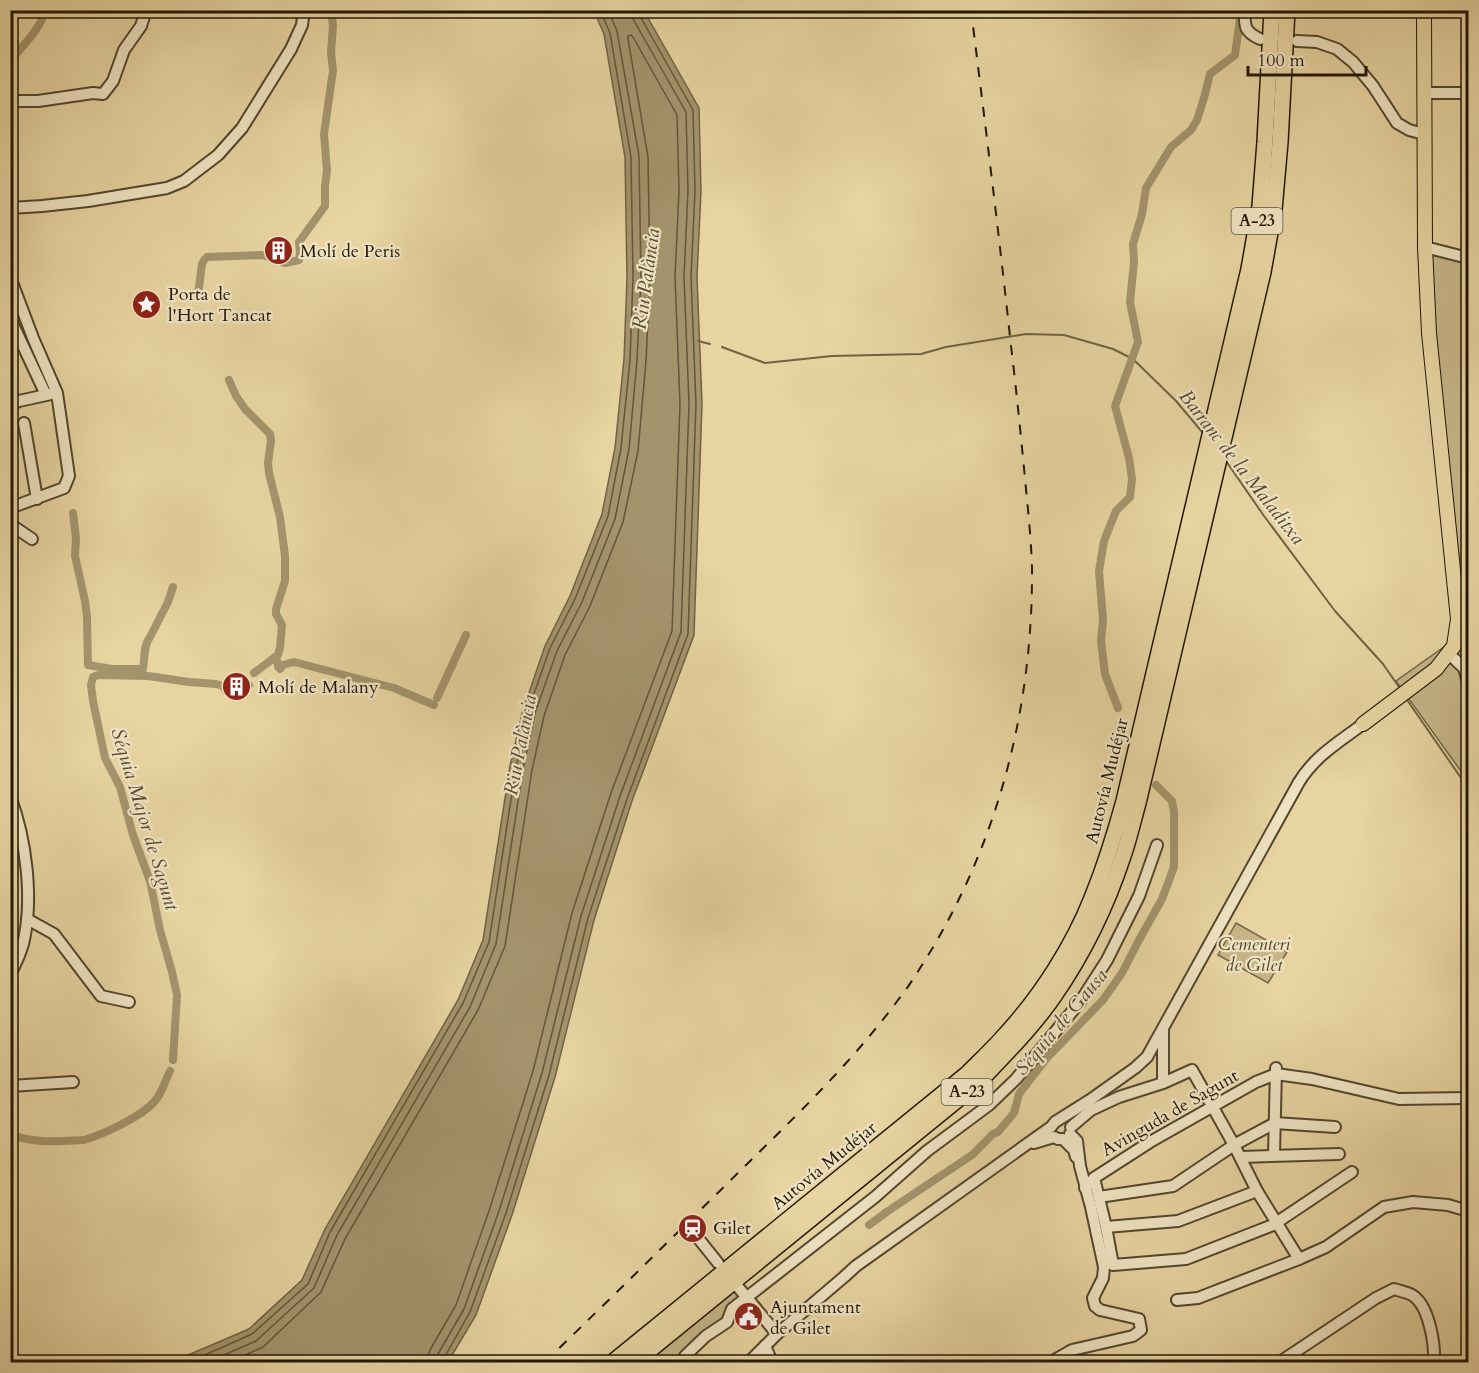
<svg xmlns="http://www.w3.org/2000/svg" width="1479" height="1373" viewBox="0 0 1479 1373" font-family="Cardo,serif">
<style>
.green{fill:#c6b487;stroke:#746647;stroke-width:1.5}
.water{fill:#a4946d;stroke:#706244;stroke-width:1.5}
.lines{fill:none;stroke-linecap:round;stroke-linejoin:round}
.shore{stroke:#63563a;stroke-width:1.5}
.stream{stroke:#706244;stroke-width:2}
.canal{stroke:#a4946d;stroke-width:8}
.minor-casing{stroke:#53462e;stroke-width:14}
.major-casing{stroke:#221707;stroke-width:16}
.highway-casing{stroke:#221707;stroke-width:18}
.minor{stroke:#efe3c2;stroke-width:10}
.major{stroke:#e7d4a1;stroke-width:14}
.highway{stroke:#e7d4a1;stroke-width:15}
.rail{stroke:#221707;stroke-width:2;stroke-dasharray:10 10;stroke-linecap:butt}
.labels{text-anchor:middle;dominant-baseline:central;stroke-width:4.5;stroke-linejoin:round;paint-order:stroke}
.shield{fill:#efe3c2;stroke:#60543f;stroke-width:1.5}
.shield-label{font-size:16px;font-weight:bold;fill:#221707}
.poi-label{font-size:18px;fill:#221707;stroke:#efe3c2;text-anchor:start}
.street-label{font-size:18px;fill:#221707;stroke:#efe3c2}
.park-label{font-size:18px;font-style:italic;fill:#53462d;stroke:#efe3c2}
.water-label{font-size:20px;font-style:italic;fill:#564930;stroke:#efe3c2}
</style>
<rect width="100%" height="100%" fill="#e7d4a1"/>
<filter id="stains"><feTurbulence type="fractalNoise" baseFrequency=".00333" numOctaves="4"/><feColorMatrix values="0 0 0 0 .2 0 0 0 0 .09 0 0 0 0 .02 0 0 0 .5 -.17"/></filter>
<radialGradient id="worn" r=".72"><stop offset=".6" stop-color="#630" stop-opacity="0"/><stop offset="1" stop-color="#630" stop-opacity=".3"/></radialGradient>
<!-- green -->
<g class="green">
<polygon points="1425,247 1468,254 1468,781 1396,681 1455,639"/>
<polygon points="1236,923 1287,952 1268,983 1218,955"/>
<polygon points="738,1287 746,1297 727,1322 685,1356 680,1362 646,1362"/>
</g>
<!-- water -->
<polygon class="water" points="594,11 644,11 699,108 701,191 697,277 702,404 694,635 632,801 594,920 555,1077 512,1215 476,1315 448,1362 172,1362 249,1329 302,1280 325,1229 458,1000 483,940 510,766 523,710 545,646 570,596 602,514 615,448 624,359 627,278 625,157 604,34"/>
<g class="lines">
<!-- shore -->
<g class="shore">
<polyline points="189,1362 252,1334 308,1284 330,1232 463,1003 489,942 516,767 528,711 550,648 575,599 608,516 621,448 630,360 633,278 631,157 610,33 600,10"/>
<polyline points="208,1362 256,1341 314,1288 337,1235 470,1007 496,944 523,769 535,713 557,651 582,602 615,519 629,449 637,360 641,279 639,156 617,31 608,10"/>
<polyline points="230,1362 263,1347 321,1292 345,1239 478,1010 505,946 532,770 544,716 565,655 590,606 623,522 638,451 646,361 650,279 648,157 628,39 628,36 631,35 633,37 677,115 679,191 675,277 680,404 672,631 611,793 572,913 533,1071 490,1208 456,1305 430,1350 427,1362"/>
<polyline points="436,1362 438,1354 464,1309 499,1211 542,1073 581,916 620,796 681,632 689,404 684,277 688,191 686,112 633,19 632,10"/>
<polyline points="444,1362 444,1358 470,1312 506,1213 549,1075 588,918 627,799 688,634 696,404 691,277 695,191 693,110 640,16 639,10"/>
</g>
<!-- stream -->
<g class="stream">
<polyline points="698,341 710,344"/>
<polyline points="722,347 765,363 832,356 921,354 946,347 1026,334 1064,335 1113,349 1133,359 1176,401 1203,433"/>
<polyline points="1226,461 1264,516 1335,611 1383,664 1401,690"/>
<polyline points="1405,697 1468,788"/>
</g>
<!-- canal -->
<g class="canal">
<path d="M 10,61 C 21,48 43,26 45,10"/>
<polyline points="198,295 202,264 204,260 207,257 263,255 285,263 299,260 300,253 299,242 325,206 325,186 327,171 324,134 333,70 331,53 333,26 331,10"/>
<polyline points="229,380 236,396 245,409 270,434 271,441 268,463 269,473 280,517 285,556 285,581 276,609 276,614 282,625 280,648 278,655 254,673"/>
<path d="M 73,513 L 76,539 L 75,556 L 85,601 L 87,617 L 88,665 L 112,669 L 143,669 C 145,658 143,646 150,637 L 168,602 L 173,587"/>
<polyline points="275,657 278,663 278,667 280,669 283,665 294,662 394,688 434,705"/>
<polyline points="437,698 466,635"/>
<polyline points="1118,708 1105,674 1101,641 1103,620 1099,571 1104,541 1116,511 1130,497 1132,479 1129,458 1115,406 1138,342 1130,302 1134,262 1133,244 1142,214 1146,188 1171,147 1191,130 1197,120 1204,98 1210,74 1235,55 1241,11"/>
<polyline points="173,1060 177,995 172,972 160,930 150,881 133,835 120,787 105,758 93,701 91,685 93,677 98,675 148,676 189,682 216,684 223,686 226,691 238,692 243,691 249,685"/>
<path d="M 10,1134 C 34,1144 59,1141 84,1140 C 104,1134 141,1117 155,1101 C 162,1093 165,1081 170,1071"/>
<polyline points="869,1225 888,1211 972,1155 993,1134 998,1132 1014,1113 1019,1094 1046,1059 1103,1000 1122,973 1139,940 1162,899 1174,867 1174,812 1172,801 1156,785"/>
</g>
<defs>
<g id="minor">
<path d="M 1245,10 C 1244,27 1245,32 1260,39"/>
<polyline points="1297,41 1317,42 1337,49 1353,62 1373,86 1397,123 1409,130 1424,134"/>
<polyline points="1424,93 1468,93"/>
<polyline points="10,101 38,101 93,93 103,94 113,81 124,50 141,26 146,10"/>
<polyline points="10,208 42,206 88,201 167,188 184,181 218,155 242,128 291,49 302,25 304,10"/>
<polyline points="1425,247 1468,258"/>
<polyline points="10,277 33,338 57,393 69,476 64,488 10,508"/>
<polyline points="10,318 46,395"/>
<polyline points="10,389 14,403"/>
<polyline points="10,404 19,401 51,394"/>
<polyline points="24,423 37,499"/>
<polyline points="10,524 32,539"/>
<polyline points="1448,653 1464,668 1468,669"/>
<polyline points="1464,668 1468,682"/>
<path d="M 10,796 C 26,839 34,899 23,944 C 20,955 15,965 10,975"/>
<polyline points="27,919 54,934 101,996 129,1002"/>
<polyline points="1163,1083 1163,1029"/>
<polyline points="10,1086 73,1082"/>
<polyline points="1071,1127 1091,1110 1119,1097 1163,1083 1192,1070 1234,1145 1257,1191 1299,1259"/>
<polyline points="1034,1143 1054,1137 1058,1139 1063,1139 1074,1150 1076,1157"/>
<polyline points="1274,1155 1276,1068"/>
<polyline points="1241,1157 1339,1154"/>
<polyline points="1094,1178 1106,1227 1113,1265 1186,1259 1273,1225 1352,1172"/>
<polyline points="1085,1188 1094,1178 1150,1142 1256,1082 1276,1074 1312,1079 1399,1099 1468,1098"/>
<polyline points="1099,1197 1173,1186 1234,1145 1275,1123 1335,1127"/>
<polyline points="1106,1227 1178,1221 1257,1191"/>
<polyline points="698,1238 718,1263"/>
<polyline points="738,1287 777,1334"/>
<polyline points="1177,1300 1198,1298 1299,1259 1326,1247 1384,1207 1413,1202 1448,1205 1468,1211"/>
<polyline points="765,1346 772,1362"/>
<polyline points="685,1356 706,1336 727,1322 732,1309 875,1197 927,1151 989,1105 1016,1079 1080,1002 1107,960 1139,896 1157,845"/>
<path d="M 749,1362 L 777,1334 L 844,1277 L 856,1266 L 1051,1127 L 1055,1122 L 1090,1100 L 1135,1068 L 1147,1057 L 1299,782 C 1315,756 1339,742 1363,724"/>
<polyline points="1051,1362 1072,1350 1133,1336 1141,1330 1139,1319 1100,1310 1095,1306 1093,1298 1103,1278 1104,1267 1091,1207 1080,1166 1077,1141 1070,1134"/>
<path d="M 1280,1362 L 1376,1298 L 1394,1289 C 1399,1291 1407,1292 1412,1295 C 1429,1305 1435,1344 1434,1362"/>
</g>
<polyline id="major" points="1363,724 1436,669 1454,646 1458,619 1429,333 1425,247 1424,10"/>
<g id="highway">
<path d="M 613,1362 L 967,1074 C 980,1061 994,1048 1006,1034 C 1041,996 1073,946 1092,898 C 1105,866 1115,834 1124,801 L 1249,269 L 1260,206 L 1265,142 L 1272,10"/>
<path d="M 635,1362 L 978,1083 C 1004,1055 1032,1028 1054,996 C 1083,954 1107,905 1123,856 C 1129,839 1133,821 1138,803 L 1263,272 L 1274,210 L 1280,142 L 1287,10"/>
</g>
</defs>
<!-- minor casing -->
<use href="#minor" class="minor-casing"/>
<!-- major casing -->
<use href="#major" class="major-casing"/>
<!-- highway casing -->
<use href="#highway" class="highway-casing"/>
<!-- minor -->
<use href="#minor" class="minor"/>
<!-- major -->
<use href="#major" class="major"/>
<!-- highway -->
<use href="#highway" class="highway"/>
<!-- rail -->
<path class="rail" d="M 545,1362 C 611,1298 676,1234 742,1169 C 797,1115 852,1062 898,1000 C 911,984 921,966 932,949 C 1001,833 1033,702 1032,568 C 1031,534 1027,501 1024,468 C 1020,427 1016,387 1011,346 C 999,234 985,122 971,10"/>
</g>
<!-- icons -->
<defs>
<symbol id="building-disc" viewBox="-11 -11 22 22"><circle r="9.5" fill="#8f2418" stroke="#efe3c2"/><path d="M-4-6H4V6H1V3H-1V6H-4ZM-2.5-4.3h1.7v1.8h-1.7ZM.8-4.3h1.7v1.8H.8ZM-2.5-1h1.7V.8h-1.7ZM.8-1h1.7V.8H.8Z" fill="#fff"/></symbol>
<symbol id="sight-disc" viewBox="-11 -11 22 22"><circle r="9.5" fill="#8f2418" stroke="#efe3c2"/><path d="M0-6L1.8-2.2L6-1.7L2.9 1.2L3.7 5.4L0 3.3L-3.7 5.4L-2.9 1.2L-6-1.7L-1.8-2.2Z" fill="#fff"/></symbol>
<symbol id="station-disc" viewBox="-11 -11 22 22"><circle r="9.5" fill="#8f2418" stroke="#efe3c2"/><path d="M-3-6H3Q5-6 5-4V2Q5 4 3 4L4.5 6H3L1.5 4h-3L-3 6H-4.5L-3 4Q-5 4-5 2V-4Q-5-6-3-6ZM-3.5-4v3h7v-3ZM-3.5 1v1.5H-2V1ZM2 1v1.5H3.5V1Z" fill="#fff"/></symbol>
<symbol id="civic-disc" viewBox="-11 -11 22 22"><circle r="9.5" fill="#8f2418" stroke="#efe3c2"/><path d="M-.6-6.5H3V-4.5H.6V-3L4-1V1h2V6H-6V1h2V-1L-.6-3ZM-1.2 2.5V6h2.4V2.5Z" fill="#fff"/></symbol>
</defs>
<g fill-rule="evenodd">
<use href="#building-disc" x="262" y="234" width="33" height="33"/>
<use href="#sight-disc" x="130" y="288" width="33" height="33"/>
<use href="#building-disc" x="220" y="670" width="33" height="33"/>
<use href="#station-disc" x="676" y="1212" width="33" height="33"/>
<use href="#civic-disc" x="732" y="1300" width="33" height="33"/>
</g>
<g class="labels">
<!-- shield labels -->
<g class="shield">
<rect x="1231.5" y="208" width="51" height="26" rx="4.5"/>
<rect x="941.5" y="1079" width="51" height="26" rx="4.5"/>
</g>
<g class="shield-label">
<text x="1257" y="221">A-23</text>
<text x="967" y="1092">A-23</text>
</g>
<!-- poi labels -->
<g class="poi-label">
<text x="300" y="251">Molí de Peris</text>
<text x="168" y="294">Porta de<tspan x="168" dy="21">l'Hort Tancat</tspan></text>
<text x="258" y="687">Molí de Malany</text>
<text x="713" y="1228">Gilet</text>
<text x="770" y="1307">Ajuntament<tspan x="770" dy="21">de Gilet</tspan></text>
</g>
<!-- street labels -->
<g class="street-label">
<text transform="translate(1107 781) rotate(-76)">Autovía Mudéjar</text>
<text transform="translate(1170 1113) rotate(-30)">Avinguda de Sagunt</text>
<text transform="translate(824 1166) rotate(-39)">Autovía Mudéjar</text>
</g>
<!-- park labels -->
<g class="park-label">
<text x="1254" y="944">Cementeri<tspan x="1254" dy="21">de Gilet</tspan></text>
</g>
<!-- water labels -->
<g class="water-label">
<text transform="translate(646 279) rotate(-82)">Riu Palància</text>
<text transform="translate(1242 467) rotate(52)">Barranc de la Maladitxa</text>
<text transform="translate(520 745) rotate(-79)">Riu Palància</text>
<text transform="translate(145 819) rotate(73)">Séquia Major de Sagunt</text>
<text transform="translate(1061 1022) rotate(-50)">Séquia de Gausa</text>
</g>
</g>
<!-- margin -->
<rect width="1479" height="1373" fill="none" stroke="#e7d4a1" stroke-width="36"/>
<rect x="12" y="12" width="1455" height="1349" fill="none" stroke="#221707" stroke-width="3"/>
<rect x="18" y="18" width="1443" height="1337" fill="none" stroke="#221707" stroke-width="1.5"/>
<!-- scale -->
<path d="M1248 66v9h118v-9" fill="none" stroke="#221707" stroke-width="3"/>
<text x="1257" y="66" font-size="18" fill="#221707" stroke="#efe3c2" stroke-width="4.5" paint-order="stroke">100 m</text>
<rect width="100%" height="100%" filter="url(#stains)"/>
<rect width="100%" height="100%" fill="url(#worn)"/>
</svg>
